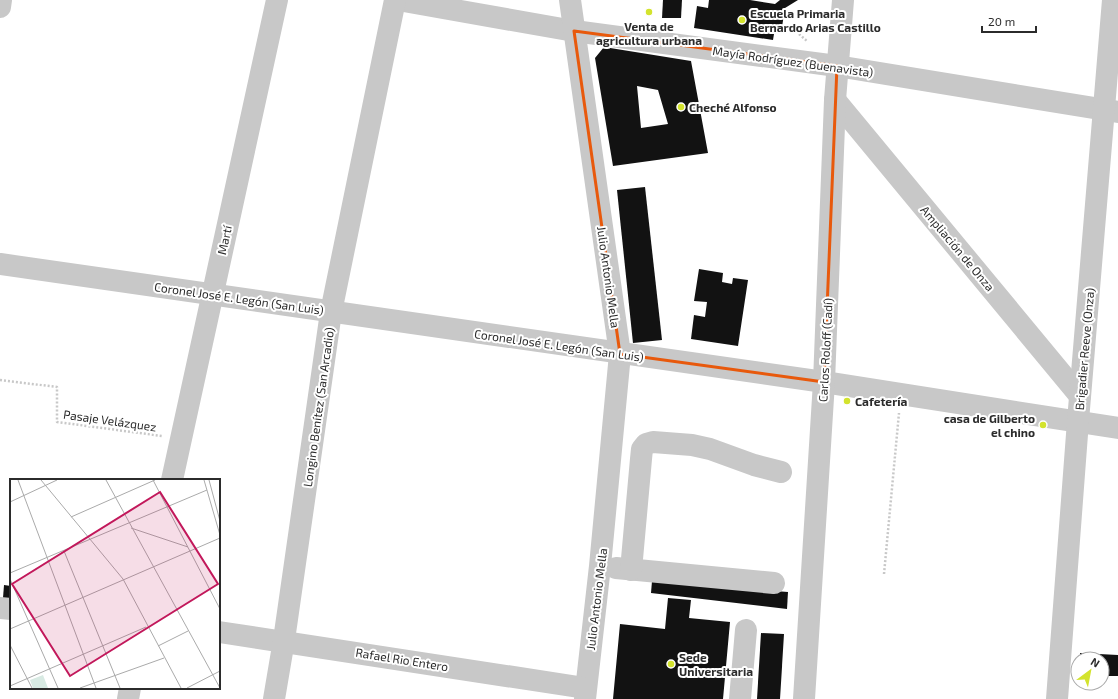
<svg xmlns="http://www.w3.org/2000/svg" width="1118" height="699" viewBox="0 0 1118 699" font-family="'Exo 2',sans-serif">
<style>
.building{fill:#121212;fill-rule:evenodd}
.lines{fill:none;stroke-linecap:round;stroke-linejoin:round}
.path{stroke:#c8c8c8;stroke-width:2.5;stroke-dasharray:2 2;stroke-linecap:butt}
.minor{stroke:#c8c8c8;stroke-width:22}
.marked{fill:none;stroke:#e8590c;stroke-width:3;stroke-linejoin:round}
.poi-dot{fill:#d3e32d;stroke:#fff;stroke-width:1.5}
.labels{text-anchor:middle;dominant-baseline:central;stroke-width:4;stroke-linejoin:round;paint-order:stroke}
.poi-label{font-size:12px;font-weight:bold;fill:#2b2b2b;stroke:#fff;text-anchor:start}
.street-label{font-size:12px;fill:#2b2b2b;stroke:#fff}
.inset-road{fill:none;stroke:#aaa;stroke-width:1}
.view{fill:#c2185b;fill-opacity:0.15;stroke:#c2185b;stroke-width:2}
.inset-edge{fill:none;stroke:#2b2b2b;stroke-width:2}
</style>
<rect width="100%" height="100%" fill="#fff"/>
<!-- building -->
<g class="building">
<polygon points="663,0 682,0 681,18 662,18"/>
<polygon points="709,0 750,0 775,4 780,0 798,0 785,8 782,27 775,28 773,40 694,28 697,6 708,8"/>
<path d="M 604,47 L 691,61 L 708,153 L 613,166 L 595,58 ZM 637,86 L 658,90 L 668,124 L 641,128 Z"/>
<polygon points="645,187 662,340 633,343 617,190"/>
<polygon points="699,269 723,273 722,282 732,284 733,278 748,280 738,346 691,339 694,315 705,317 707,302 694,301"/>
<polygon points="652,581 788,592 787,609 651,593"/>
<polygon points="4,585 11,586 11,599 3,598"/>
<polygon points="668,598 691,600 689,618 730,622 723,699 613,699 620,624 665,629"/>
<polygon points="761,633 784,634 780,699 757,699"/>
<polygon points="1080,653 1118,655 1118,676 1102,676 1102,659 1080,659"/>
</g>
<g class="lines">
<!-- path -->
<g class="path">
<polyline points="799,34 807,41"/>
<polyline points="0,380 57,387 57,422 162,436"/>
<polyline points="884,574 899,413"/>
</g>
<!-- minor -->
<g class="minor">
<polyline points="398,0 574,31 837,66 1118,112"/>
<polyline points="570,0 620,354 600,566 585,699"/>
<polyline points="0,7 1,0"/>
<polyline points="835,100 1080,396"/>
<polyline points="0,264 824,382 1118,428"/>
<polyline points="172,480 277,0"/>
<polyline points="616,568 774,583"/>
<polyline points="631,570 641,459 642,449 646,444 653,442 692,445 710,449 754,465 781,472"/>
<polyline points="0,608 11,609"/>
<polyline points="219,632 585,688"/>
<polyline points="128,699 130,688"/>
<polyline points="274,699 284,640 331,312 395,0"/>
<polyline points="740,699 746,630"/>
<polyline points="804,699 824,382 835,100 843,0"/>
<polyline points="1057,699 1078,421 1113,0"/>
</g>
</g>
<!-- marked area -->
<path class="marked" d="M 574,31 L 837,66 L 824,382 L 620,354 Z"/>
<!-- markers -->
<g class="poi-dot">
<circle cx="649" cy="12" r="4"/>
<circle cx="742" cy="20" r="4"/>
<circle cx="681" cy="107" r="4"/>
<circle cx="847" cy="401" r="4"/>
<circle cx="1043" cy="425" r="4"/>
<circle cx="671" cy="664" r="4"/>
</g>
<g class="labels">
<!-- poi labels -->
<g class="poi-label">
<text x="750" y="13">Escuela Primaria<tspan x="750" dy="14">Bernardo Arias Castillo</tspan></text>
<text x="649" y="26" text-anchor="middle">Venta de<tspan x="649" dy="14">agricultura urbana</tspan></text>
<text x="689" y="107">Cheché Alfonso</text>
<text x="855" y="401">Cafetería</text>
<text x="1035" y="418" text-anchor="end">casa de Gilberto<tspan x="1035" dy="14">el chino</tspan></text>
<text x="679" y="657">Sede<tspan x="679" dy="14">Universitaria</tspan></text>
</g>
<!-- street labels -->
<g class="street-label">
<text transform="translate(793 61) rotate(8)">Mayía Rodríguez (Buenavista)</text>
<text transform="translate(224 240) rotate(-78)">Martí</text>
<text transform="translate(958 248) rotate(50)">Ampliación de Onza</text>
<text transform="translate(609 277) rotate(82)">Julio Antonio Mella</text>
<text transform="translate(239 298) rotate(8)">Coronel José E. Legón (San Luis)</text>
<text transform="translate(559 345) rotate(8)">Coronel José E. Legón (San Luis)</text>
<text transform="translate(1084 349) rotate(-85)">Brigadier Reeve (Onza)</text>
<text transform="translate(825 350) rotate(-87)">Carlos Roloff (Cadí)</text>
<text transform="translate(318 407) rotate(-82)">Longino Benítez (San Arcadio)</text>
<text transform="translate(110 420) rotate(8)">Pasaje Velázquez</text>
<text transform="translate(596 599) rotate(-83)">Julio Antonio Mella</text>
<text transform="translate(402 659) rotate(9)">Rafael Rio Entero</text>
</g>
</g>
<!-- overview -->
<g transform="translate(10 479)">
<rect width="210" height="210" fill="#fff"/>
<path d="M 33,196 L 38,209 L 23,209 L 20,201 Z" fill="#d8eae3"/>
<path class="inset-road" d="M 8,1 L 86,209M 31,1 L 113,100 L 171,209M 96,1 L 210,209M 143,1 L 210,130M 194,1 L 210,56M 199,1 L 210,42M 0,23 L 47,1M 61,38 L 145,1M 121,49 L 178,68M 54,72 L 110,209M 0,94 L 197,11M 0,100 L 48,209M 0,150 L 210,59M 0,166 L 22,209M 148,167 L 178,152M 0,207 L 136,148M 70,209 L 154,179M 177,209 L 210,192"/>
<path class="view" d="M 150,13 L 208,105 L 60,197 L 2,105 Z"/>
<rect width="210" height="210" class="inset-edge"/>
</g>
<!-- north arrow -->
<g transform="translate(1090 671) rotate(32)"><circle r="19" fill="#ffffff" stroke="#aaaaaa"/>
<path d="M0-3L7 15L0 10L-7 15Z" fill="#d3e32d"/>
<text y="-6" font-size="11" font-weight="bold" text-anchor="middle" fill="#2b2b2b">N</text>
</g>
<!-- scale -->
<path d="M982 26v6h54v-6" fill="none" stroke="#2b2b2b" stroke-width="2"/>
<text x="988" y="26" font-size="12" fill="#2b2b2b" stroke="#ffffff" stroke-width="3" paint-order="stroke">20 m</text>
</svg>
